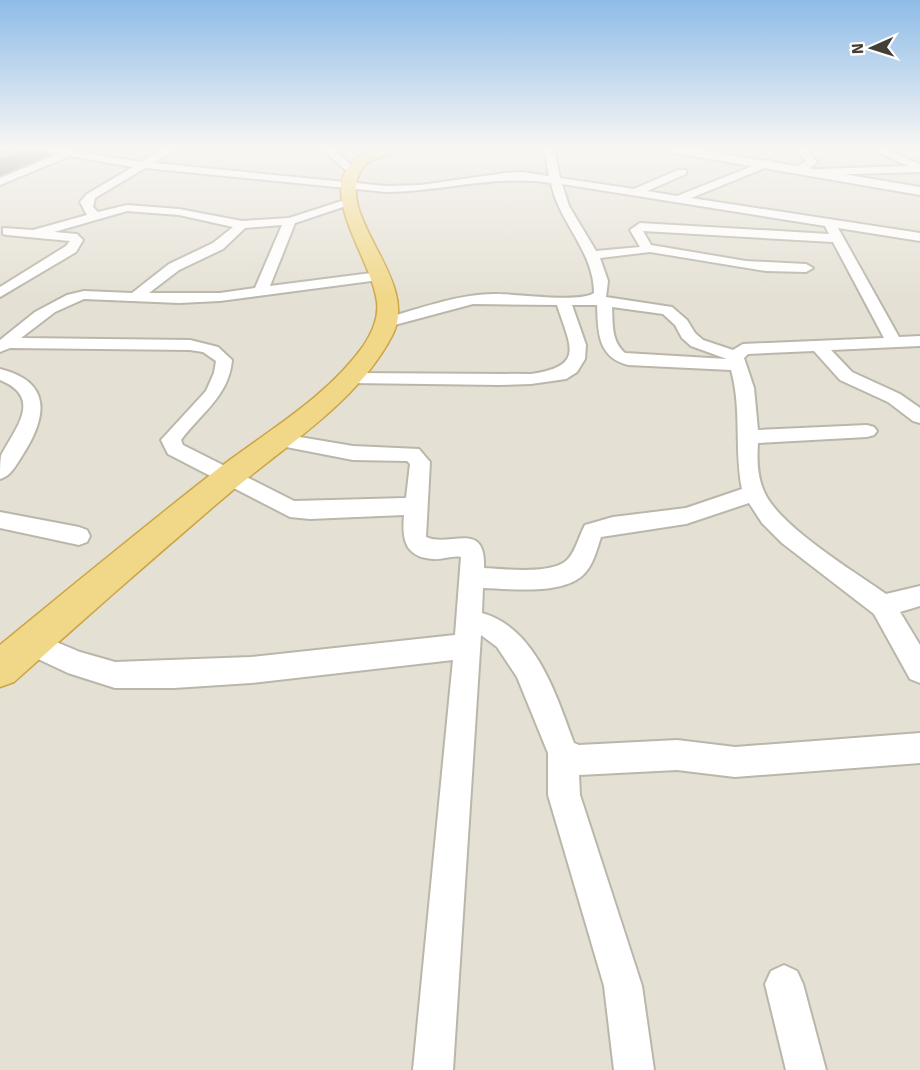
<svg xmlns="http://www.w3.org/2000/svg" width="920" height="1070" viewBox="0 0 920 1070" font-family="Signika,sans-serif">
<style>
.residential{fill:#e4e0d4}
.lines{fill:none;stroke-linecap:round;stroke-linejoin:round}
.minor-casing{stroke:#bbb6aa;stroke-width:4}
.tertiary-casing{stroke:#bbb6aa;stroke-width:4}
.trunk-casing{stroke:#cba546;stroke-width:3}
.minor{fill:#fff;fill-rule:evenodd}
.tertiary{fill:#fff;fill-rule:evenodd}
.trunk{fill:#f0d888;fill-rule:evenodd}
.shaded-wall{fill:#928e84}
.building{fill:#d1cbbd;stroke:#928e84;stroke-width:1.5}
</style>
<rect width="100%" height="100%" fill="#f1eee6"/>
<!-- residential -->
<rect class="residential" x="0" y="148" width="920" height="922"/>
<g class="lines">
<defs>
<g id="minor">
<path d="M 33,148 L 53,148 L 141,162 L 166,148 L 177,148 L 154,163 L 386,186 L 421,185 L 505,173 L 522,172 L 549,176 L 544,148 L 554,148 L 560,178 L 634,189 L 678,170 L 686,170 L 686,174 L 647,191 L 677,196 L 768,160 L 772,161 L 772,165 L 691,198 L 920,233 L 920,241 L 838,228 L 899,337 L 920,336 L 920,346 L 831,350 L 852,372 L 900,394 L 920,408 L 920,423 L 913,421 L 888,402 L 840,380 L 814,351 L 748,354 L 744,358 L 754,388 L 758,430 L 867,425 L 874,427 L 877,431 L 874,435 L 867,437 L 758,443 C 757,459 757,474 763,489 C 775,524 855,572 886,594 L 920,586 L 920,606 L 900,612 L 920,645 L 920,683 L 910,679 L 874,614 L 782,543 L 762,523 L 749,503 L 686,524 L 601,537 C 597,549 593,566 583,575 C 562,595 510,589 483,588 L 482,613 C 536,628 556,695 574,743 L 579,745 L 677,740 L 735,747 L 920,733 L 920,763 L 735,777 L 677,770 L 579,775 L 580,795 L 642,986 L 654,1070 L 614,1070 L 604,986 L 548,795 L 548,753 L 517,677 L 497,647 L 481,635 L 453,1070 L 413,1070 L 453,660 L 251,683 L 174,688 L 115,688 L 68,673 L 21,651 L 17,643 L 21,635 L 30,631 L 80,652 L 115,662 L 251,657 L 455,635 L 461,557 C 453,555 442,560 433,559 C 404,557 402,538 404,515 L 310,519 L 290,517 L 168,454 L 161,440 L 206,391 L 214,373 L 216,361 L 203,352 L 190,350 L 10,348 L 0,352 L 0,340 L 35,312 L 67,295 L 84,291 L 132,293 L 169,264 L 213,243 L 233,227 L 179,215 L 127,211 L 54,232 L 77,234 L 83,240 L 76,252 L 0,297 L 0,287 L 66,246 L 70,241 L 7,235 L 3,234 L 3,228 L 33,230 L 87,215 L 80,202 L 87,194 L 133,167 L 70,156 L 0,185 L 0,178 L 58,154 ZM 145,168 L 386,192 C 442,192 494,174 551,183 C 559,223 594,251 594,293 C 580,303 518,294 498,294 C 460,293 419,309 382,319 L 379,322 L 387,327 L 473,304 L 557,305 C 570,346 586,366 531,374 L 351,373 L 342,378 L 351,383 L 499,385 L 531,384 L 566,379 L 577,372 L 585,359 L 586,345 L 572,305 L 597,305 C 598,331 597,357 628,365 L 731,370 C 742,409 734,450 742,489 L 686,508 L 613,517 L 585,525 C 579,536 576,550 568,559 C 554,575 504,569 484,568 C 486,519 450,548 426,537 L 430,462 L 419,449 L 353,446 L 276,433 L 269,434 L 266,439 L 269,444 L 276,445 L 353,460 L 407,461 L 410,464 L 406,498 L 294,501 L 183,445 L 181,440 C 201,413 229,396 232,360 L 218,347 L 190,340 L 21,338 L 55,312 L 84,299 L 179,303 L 220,301 L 379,280 L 386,276 L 379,272 L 270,286 L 295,223 L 352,204 L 354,202 L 348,199 L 289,218 L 242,221 L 179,209 L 127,205 L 98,212 L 93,207 L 95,198 ZM 562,184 L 825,226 L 829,234 L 640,223 L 630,230 L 640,247 L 596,251 L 569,206 ZM 282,225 L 255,288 L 220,293 L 149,293 L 179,270 L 223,249 L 245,228 ZM 643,231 L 833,242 L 884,338 L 743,344 L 733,350 L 703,340 L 695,333 L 687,320 L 672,307 L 606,297 L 608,281 L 600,258 L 650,252 L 766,271 L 806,272 L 813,268 L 806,264 L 746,261 L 651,245 ZM 612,307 L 663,314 L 675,325 L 682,338 L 691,346 L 727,359 L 625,353 C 611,341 613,324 612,307 Z"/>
<polygon points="321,148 331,148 357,170 348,172"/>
<path d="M 796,148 L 806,148 L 817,162 C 812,167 804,173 796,171 L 796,167 L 806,161 Z"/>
<polygon points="870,148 882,148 920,164 920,172 819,175 814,172 819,169 908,166"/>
<path d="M 0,369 C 53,382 47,418 22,456 C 16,465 11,476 0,479 C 0,472 0,462 1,456 C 15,428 44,398 0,380 Z"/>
<polygon points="0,512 79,527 87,530 90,536 87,542 79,545 0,528"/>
<polygon points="784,965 797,971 803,984 826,1070 786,1070 765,984 771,971"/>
</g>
<polygon id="tertiary" points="664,148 689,148 920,187 920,195 670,152"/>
<path id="trunk" d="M 379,148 L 401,148 C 391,158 371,155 362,169 C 332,216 422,280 392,336 C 357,402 289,443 233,490 C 159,553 86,617 14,682 L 0,687 L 0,645 C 73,585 145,526 219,468 C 269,430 327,397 364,345 C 372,332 379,318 377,302 C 371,252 298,172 379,148 Z"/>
</defs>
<!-- minor casing -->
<use href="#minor" class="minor-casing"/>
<!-- tertiary casing -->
<use href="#tertiary" class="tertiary-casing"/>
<!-- trunk casing -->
<use href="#trunk" class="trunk-casing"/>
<!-- minor -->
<use href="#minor" class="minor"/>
<!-- tertiary -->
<use href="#tertiary" class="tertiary"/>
<!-- trunk -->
<use href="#trunk" class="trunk"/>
</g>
<!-- shaded-wall -->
<polygon class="shaded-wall" points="29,148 47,148 51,155 0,176 0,159"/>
<!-- building -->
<polygon class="building" points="0,148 29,148 0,159"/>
<!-- sky -->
<linearGradient id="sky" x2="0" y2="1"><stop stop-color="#8ebce8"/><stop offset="0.5" stop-color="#f9f7f4"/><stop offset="1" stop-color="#f9f7f4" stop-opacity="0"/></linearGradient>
<rect width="920" height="297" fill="url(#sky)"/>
<!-- north arrow -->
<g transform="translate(872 48) rotate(267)" stroke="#ffffff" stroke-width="4.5" paint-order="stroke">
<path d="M0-4.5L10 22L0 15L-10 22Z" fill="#433f36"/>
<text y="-9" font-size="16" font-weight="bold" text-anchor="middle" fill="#433f36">N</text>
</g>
</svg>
